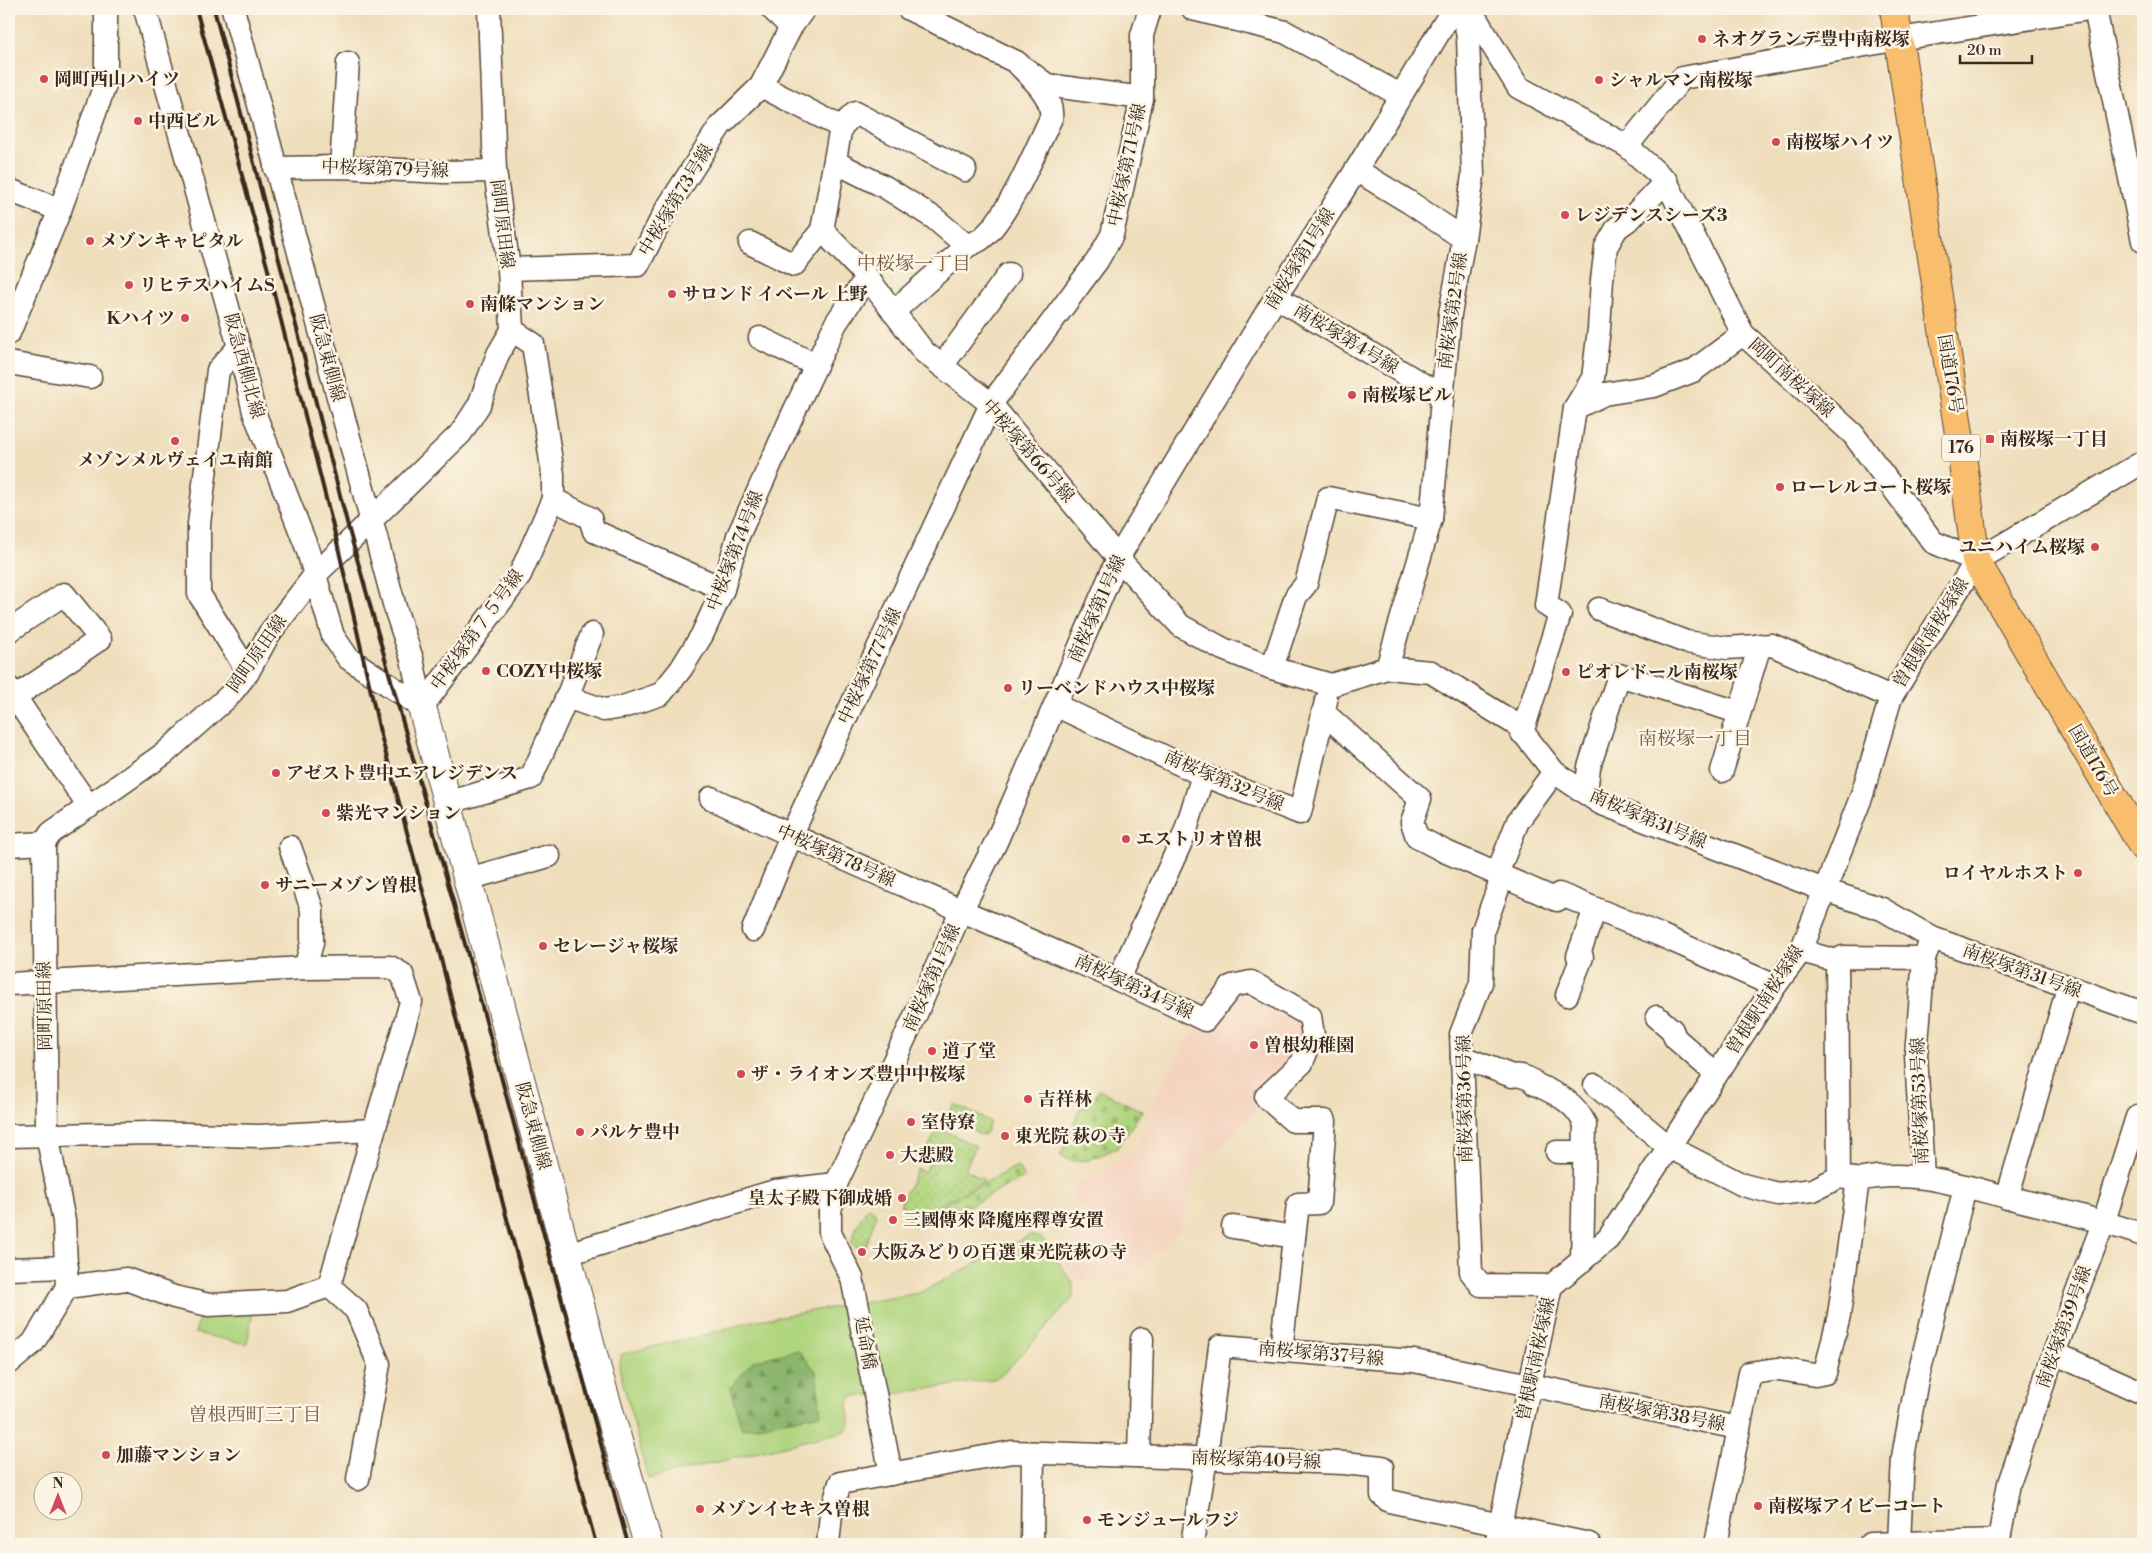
<svg xmlns="http://www.w3.org/2000/svg" width="2152" height="1553" viewBox="0 0 2152 1553" font-family="'Libre Bodoni','Noto Serif JP',serif">
<style>
.built{fill:#f4d3bf}
.green{fill:#b0d57f;stroke:#76804e}
.forest{fill:url(#forest-firs);stroke:#647046}
.cemetery{fill:url(#cemetery-stones);stroke:#76804e}
.garden{fill:url(#garden-dots);stroke:#76804e}
.lines{fill:none;stroke-linecap:round;stroke-linejoin:round}
.minor-casing{stroke:#564536;stroke-width:25}
.tertiary-casing{stroke:#564536;stroke-width:30}
.trunk-casing{stroke:#564536;stroke-width:30}
.minor{stroke:#fff;stroke-width:22}
.tertiary{stroke:#fff;stroke-width:28}
.trunk{stroke:#f9be6d;stroke-width:28}
.rail{stroke:#3b2a1e;stroke-width:4}
.poi-dot{fill:#d1495b;stroke:#fcf5e5;stroke-width:2}
.labels{text-anchor:middle;dominant-baseline:central;stroke-width:5;stroke-linejoin:round;paint-order:stroke}
.shield{fill:#fcf5e5;stroke:#75675a;stroke-width:1}
.shield-label{font-size:16px;font-weight:bold;fill:#3b2a1e}
.poi-label{font-size:18px;font-weight:bold;fill:#3b2a1e;stroke:#fcf5e5;text-anchor:start}
.street-label{font-size:18px;fill:#3b2a1e;stroke:#fcf5e5}
.neighbourhood-label{font-size:19px;fill:#755d44;stroke:#fcf5e5}
</style>
<defs>
<pattern id="forest-firs" width="22" height="20" patternUnits="userSpaceOnUse" patternTransform="scale(1.25)"><rect width="22" height="20" fill="#8cb66e"/><path d="M5 1l3.5 6h-7zM16 11l3.5 6h-7z" fill="#74945a"/></pattern>
<pattern id="cemetery-stones" width="16" height="16" patternUnits="userSpaceOnUse" patternTransform="scale(1.25)"><rect width="16" height="16" fill="#b0d57f"/><path d="M2 7V4a2 2 0 0 1 4 0v3zM10 15v-3a2 2 0 0 1 4 0v3z" fill="#98b76d"/></pattern>
<pattern id="garden-dots" width="8" height="8" patternUnits="userSpaceOnUse" patternTransform="scale(1.25)"><rect width="8" height="8" fill="#b0d57f"/><path d="M2 2h.1M6 6h.1" fill="none" stroke="#98b76d" stroke-width="1.8" stroke-linecap="round"/></pattern>
</defs>
<rect width="100%" height="100%" fill="#fcf5e5"/>
<filter id="ink" filterUnits="userSpaceOnUse"><feTurbulence type="fractalNoise" baseFrequency=".02" numOctaves="2"/><feDisplacementMap in="SourceGraphic" scale="10" xChannelSelector="R" yChannelSelector="G"/><feConvolveMatrix kernelMatrix="1 2 1 2 8 2 1 2 1" color-interpolation-filters="sRGB"/></filter>
<filter id="wash" filterUnits="userSpaceOnUse"><feTurbulence type="fractalNoise" baseFrequency=".0096" numOctaves="4" result="noise"/><feDisplacementMap in="SourceGraphic" scale="20" xChannelSelector="R" yChannelSelector="G"/><feGaussianBlur stdDeviation="1.12" result="paint"/><feColorMatrix in="noise" values="0 0 0 0 0 0 0 0 0 0 0 0 0 0 0 0 0 1.4 0 .05"/><feComposite in="paint" operator="in"/></filter>
<g filter="url(#wash)">
<rect width="100%" height="100%" fill="#efdebc"/>
<!-- built -->
<g class="built">
<polygon points="1933,9 2023,9 1935,24"/>
<polygon points="1248,990 1302,1022 1307,1032 1290,1063 1262,1105 1221,1146 1206,1155 1190,1191 1185,1224 1127,1282 1078,1282 1057,1251 1092,1226 1071,1192 1081,1183 1128,1157 1155,1115 1149,1109 1196,1025 1211,1033 1234,997"/>
</g>
<!-- green -->
<g class="green">
<polygon points="1030,1235 1042,1238 1073,1283 1073,1298 1004,1373 994,1379 894,1394 853,1396 848,1402 849,1425 846,1431 648,1479 619,1367 622,1354 708,1334 752,1321 919,1293"/>
<polygon points="218,1311 253,1311 247,1344 195,1333 200,1315"/>
</g>
<!-- forest -->
<polygon class="forest" points="798,1350 816,1371 821,1414 742,1429 730,1388 753,1361"/>
<!-- cemetery -->
<g class="cemetery">
<polygon points="1099,1090 1142,1111 1117,1148 1089,1160 1073,1161 1060,1156 1081,1106 1091,1103"/>
<polygon points="1017,1166 1024,1178 936,1222 926,1224 906,1222 908,1211 928,1212"/>
</g>
<!-- garden -->
<g class="garden">
<polygon points="955,1104 989,1121 990,1123 985,1134 982,1135 948,1117 947,1115"/>
<polygon points="943,1130 976,1146 966,1167 967,1170 983,1179 983,1182 928,1210 909,1209 900,1205 917,1169 925,1172 932,1157 925,1153 936,1132"/>
<polygon points="868,1207 874,1210 876,1217 866,1245 862,1248 854,1246 851,1243 857,1225"/>
</g>
</g>
<g filter="url(#ink)">
<g class="lines">
<defs>
<g id="minor">
<polyline points="145,9 239,347 254,412 307,548 333,636 348,658 422,707"/>
<polyline points="233,9 396,611 412,659 422,707"/>
<polyline points="772,9 791,27"/>
<polyline points="909,9 1016,62 1047,85 1142,98"/>
<polyline points="1193,9 1285,32 1400,95"/>
<polyline points="1470,9 1518,87 1627,146 1666,181 1743,334 1853,434 1933,542 1976,561"/>
<polyline points="2095,9 2143,241"/>
<polyline points="841,127 855,113 965,170"/>
<polyline points="1627,146 1682,78 1899,39 2089,9"/>
<polyline points="835,162 885,187 934,218 967,246"/>
<polyline points="341,167 348,63"/>
<polyline points="275,168 341,167 444,172 495,171"/>
<polyline points="1356,170 1409,202 1464,239"/>
<polyline points="9,190 60,210"/>
<polyline points="822,230 867,277 924,352 991,404 1118,558 1181,626 1223,649 1272,668 1331,685 1387,668 1431,672 1517,725 1554,772 1600,803 1824,890 1882,909 1932,938 2143,1013"/>
<polyline points="750,243 794,265 822,230 841,127 761,86"/>
<polyline points="509,269 638,265 666,210 720,126 761,86 791,27 804,9"/>
<polyline points="1276,297 1442,396"/>
<path d="M 893,312 L 967,246 C 971,244 977,242 981,239 C 1007,220 1036,149 1051,118 C 1054,96 1030,77 1016,62"/>
<polyline points="9,333 60,210 106,82 106,9"/>
<polyline points="760,338 816,365"/>
<polyline points="239,347 218,370 199,524 199,594 248,672"/>
<polyline points="9,363 90,377"/>
<polyline points="942,366 1009,274"/>
<polyline points="1575,408 1604,394 1654,386 1693,371 1743,334"/>
<polyline points="553,499 590,518 594,531 723,589"/>
<polyline points="1599,609 1686,642 1727,648 1772,645 1891,697"/>
<polyline points="9,631 64,594 100,639 15,697"/>
<polyline points="1272,668 1296,596 1306,584 1328,498 1431,519"/>
<polyline points="1387,668 1431,519 1450,314 1464,239 1473,175 1468,38 1463,9"/>
<polyline points="9,688 89,807"/>
<polyline points="567,697 592,634"/>
<polyline points="1055,705 1203,775 1300,813 1326,701"/>
<polyline points="422,707 519,577 553,499 553,474 533,344 512,330"/>
<polyline points="1323,712 1420,799 1412,822 1417,837 1444,851 1557,900 1559,894 1660,935 1775,986"/>
<polyline points="1522,733 1560,614 1546,605 1575,408 1593,378 1599,329 1602,280 1606,247 1617,228 1631,218 1666,181"/>
<polyline points="1722,771 1760,645"/>
<polyline points="1586,793 1589,767 1619,675 1738,712"/>
<path d="M 711,798 C 874,876 1042,942 1205,1020 L 1232,986 L 1251,982 L 1310,1016 L 1313,1035 L 1302,1063 L 1266,1097 L 1293,1121 L 1325,1121 L 1319,1203 L 1298,1204 L 1281,1350"/>
<polyline points="447,803 531,778 567,697 604,710 623,707 661,694 681,669 702,635 723,589 738,536 792,416 836,323 867,277"/>
<polyline points="9,845 44,843"/>
<polyline points="290,847 312,909 312,943 305,968"/>
<polyline points="468,879 549,856"/>
<polyline points="753,930 791,836 991,404 1097,261 1112,235 1142,98 1142,35 1150,9"/>
<polyline points="1801,951 1837,961 1839,1177 1854,1179"/>
<polyline points="1837,961 1843,957 1924,958"/>
<polyline points="1119,979 1185,833 1203,775"/>
<polyline points="9,984 305,968 390,967 402,974 411,1002 329,1286 287,1301 209,1305 174,1297 126,1279 67,1287"/>
<polyline points="1567,995 1582,957 1578,956 1595,909"/>
<polyline points="1657,1017 1672,1030 1675,1038 1716,1074"/>
<path d="M 1462,1057 L 1512,1076 C 1519,1074 1531,1078 1535,1084 C 1558,1095 1574,1101 1585,1124 L 1582,1261"/>
<polyline points="1595,1085 1669,1147 1743,1185 1778,1194 1813,1190 1839,1177"/>
<polyline points="9,1136 149,1133 259,1136 373,1130"/>
<polyline points="1557,1152 1584,1152"/>
<polyline points="1923,1177 1916,1055 1924,958 1932,938"/>
<polyline points="2007,1198 2068,988"/>
<polyline points="1233,1227 1294,1237"/>
<polyline points="567,1254 775,1191 836,1184"/>
<polyline points="9,1269 67,1267"/>
<polyline points="329,1286 356,1310 379,1364 358,1479"/>
<polyline points="1551,1286 1481,1285 1471,1272 1461,1034 1481,983 1483,930 1500,883 1497,874 1518,821 1554,772"/>
<polyline points="2054,1353 2143,1393"/>
<polyline points="9,1363 33,1343 67,1287 64,1221 47,1134 44,843 51,833 165,753 229,696 248,672 269,634 315,575 461,433 479,405 498,354 512,330 509,269 495,171 489,9"/>
<polyline points="1139,1456 1142,1339"/>
<polyline points="891,1474 852,1278 830,1233 830,1212 836,1184 916,1014 961,911 996,842 1118,558 1276,297 1356,170 1453,9"/>
<polyline points="1999,1540 2009,1483 2054,1353 2104,1221 2137,1117"/>
<polyline points="1899,1543 1903,1457 1916,1385 1965,1187"/>
<polyline points="828,1544 831,1514 840,1483 1012,1452 1344,1463 1382,1467 1382,1495 1389,1501 1589,1544"/>
<polyline points="1032,1544 1033,1453"/>
<polyline points="1192,1544 1206,1458 1220,1346 1414,1361 1738,1428"/>
<polyline points="1496,1544 1551,1286 1608,1239 1775,986 1801,951 1862,795 1891,697 1976,561 2143,462"/>
<path d="M 1716,1544 L 1750,1373 L 1779,1369 L 1815,1375 L 1825,1373 L 1839,1315 L 1858,1180 C 1913,1168 1958,1185 2011,1198 C 2056,1209 2100,1220 2143,1235"/>
<polyline points="1870,1544 1999,1540 1999,1544"/>
</g>
<polyline id="tertiary" points="422,707 598,1373 648,1544"/>
<polyline id="trunk" points="1894,9 1960,440 1976,561 2143,847"/>
</defs>
<!-- minor casing -->
<use href="#minor" class="minor-casing"/>
<!-- tertiary casing -->
<use href="#tertiary" class="tertiary-casing"/>
<!-- trunk casing -->
<use href="#trunk" class="trunk-casing"/>
<!-- minor -->
<use href="#minor" class="minor"/>
<!-- tertiary -->
<use href="#tertiary" class="tertiary"/>
<!-- trunk -->
<use href="#trunk" class="trunk"/>
<!-- rail -->
<g class="rail">
<polyline points="196,9 270,277 336,538 380,732 439,951 504,1208 596,1544"/>
<polyline points="214,9 349,530 465,944 628,1544"/>
</g>
</g>
</g>
<!-- markers -->
<g class="poi-dot">
<circle cx="1702" cy="39" r="5"/>
<circle cx="44" cy="79" r="5"/>
<circle cx="1599" cy="80" r="5"/>
<circle cx="138" cy="121" r="5"/>
<circle cx="1776" cy="142" r="5"/>
<circle cx="1565" cy="215" r="5"/>
<circle cx="90" cy="241" r="5"/>
<circle cx="129" cy="285" r="5"/>
<circle cx="672" cy="294" r="5"/>
<circle cx="470" cy="304" r="5"/>
<circle cx="185" cy="318" r="5"/>
<circle cx="1352" cy="395" r="5"/>
<rect x="1985" y="434" width="10" height="10" rx="2.5"/>
<circle cx="175" cy="441" r="5"/>
<circle cx="1780" cy="487" r="5"/>
<circle cx="2095" cy="547" r="5"/>
<circle cx="486" cy="671" r="5"/>
<circle cx="1566" cy="672" r="5"/>
<circle cx="1008" cy="688" r="5"/>
<circle cx="276" cy="773" r="5"/>
<circle cx="326" cy="813" r="5"/>
<circle cx="1126" cy="839" r="5"/>
<circle cx="2078" cy="873" r="5"/>
<circle cx="265" cy="885" r="5"/>
<circle cx="543" cy="946" r="5"/>
<circle cx="1254" cy="1045" r="5"/>
<circle cx="932" cy="1051" r="5"/>
<circle cx="741" cy="1074" r="5"/>
<circle cx="1028" cy="1099" r="5"/>
<circle cx="911" cy="1122" r="5"/>
<circle cx="580" cy="1132" r="5"/>
<circle cx="1005" cy="1136" r="5"/>
<circle cx="890" cy="1155" r="5"/>
<circle cx="902" cy="1198" r="5"/>
<circle cx="893" cy="1220" r="5"/>
<circle cx="862" cy="1252" r="5"/>
<circle cx="106" cy="1455" r="5"/>
<circle cx="1758" cy="1506" r="5"/>
<circle cx="700" cy="1509" r="5"/>
<circle cx="1087" cy="1520" r="5"/>
</g>
<g class="labels">
<!-- shield labels -->
<rect class="shield" x="1942" y="434.5" width="38" height="27" rx="4"/>
<g class="shield-label">
<text x="1961" y="448">176</text>
</g>
<!-- poi labels -->
<g class="poi-label">
<text x="1712" y="39">ネオグランデ豊中南桜塚</text>
<text x="54" y="79">岡町西山ハイツ</text>
<text x="1609" y="80">シャルマン南桜塚</text>
<text x="148" y="121">中西ビル</text>
<text x="1786" y="142">南桜塚ハイツ</text>
<text x="1575" y="215">レジデンスシーズ3</text>
<text x="100" y="241">メゾンキャピタル</text>
<text x="139" y="285">リヒテスハイムS</text>
<text x="682" y="294">サロンド イベール 上野</text>
<text x="480" y="304">南條マンション</text>
<text x="175" y="318" text-anchor="end">Kハイツ</text>
<text x="1362" y="395">南桜塚ビル</text>
<text x="2000" y="439">南桜塚一丁目</text>
<text x="175" y="460" text-anchor="middle">メゾンメルヴェイユ南館</text>
<text x="1790" y="487">ローレルコート桜塚</text>
<text x="2085" y="547" text-anchor="end">ユニハイム桜塚</text>
<text x="496" y="671">COZY中桜塚</text>
<text x="1576" y="672">ピオレドール南桜塚</text>
<text x="1018" y="688">リーベンドハウス中桜塚</text>
<text x="286" y="773">アゼスト豊中エアレジデンス</text>
<text x="336" y="813">紫光マンション</text>
<text x="1136" y="839">エストリオ曽根</text>
<text x="2068" y="873" text-anchor="end">ロイヤルホスト</text>
<text x="275" y="885">サニーメゾン曽根</text>
<text x="553" y="946">セレージャ桜塚</text>
<text x="1264" y="1045">曽根幼稚園</text>
<text x="942" y="1051">道了堂</text>
<text x="751" y="1074">ザ・ライオンズ豊中中桜塚</text>
<text x="1038" y="1099">吉祥林</text>
<text x="921" y="1122">室侍寮</text>
<text x="590" y="1132">パルケ豊中</text>
<text x="1015" y="1136">東光院 萩の寺</text>
<text x="900" y="1155">大悲殿</text>
<text x="892" y="1198" text-anchor="end">皇太子殿下御成婚</text>
<text x="903" y="1220">三國傳來 降魔座釋尊安置</text>
<text x="872" y="1252">大阪みどりの百選 東光院萩の寺</text>
<text x="116" y="1455">加藤マンション</text>
<text x="1768" y="1506">南桜塚アイビーコート</text>
<text x="710" y="1509">メゾンイセキス曽根</text>
<text x="1097" y="1520">モンジュールフジ</text>
</g>
<!-- street labels -->
<g class="street-label">
<text transform="translate(1127 165) rotate(-78)">中桜塚第71号線</text>
<text transform="translate(385 169) rotate(2)">中桜塚第79号線</text>
<text transform="translate(676 200) rotate(-59)">中桜塚第73号線</text>
<text transform="translate(502 224) rotate(83)">岡町原田線</text>
<text transform="translate(1300 259) rotate(-58)">南桜塚第1号線</text>
<text transform="translate(1453 311) rotate(-82)">南桜塚第2号線</text>
<text transform="translate(1346 339) rotate(31)">南桜塚第4号線</text>
<text transform="translate(327 358) rotate(75)">阪急東側線</text>
<text transform="translate(244 366) rotate(75)">阪急西側北線</text>
<text transform="translate(1950 374) rotate(81)">国道176号</text>
<text transform="translate(1791 378) rotate(42)">岡町南桜塚線</text>
<text transform="translate(1028 451) rotate(49)">中桜塚第66号線</text>
<text transform="translate(735 551) rotate(-69)">中桜塚第74号線</text>
<text transform="translate(1097 609) rotate(-66)">南桜塚第1号線</text>
<text transform="translate(477 630) rotate(-54)">中桜塚第７５号線</text>
<text transform="translate(1931 633) rotate(-58)">曽根駅南桜塚線</text>
<text transform="translate(257 654) rotate(-55)">岡町原田線</text>
<text transform="translate(870 666) rotate(-65)">中桜塚第77号線</text>
<text transform="translate(2093 761) rotate(60)">国道176号</text>
<text transform="translate(1224 781) rotate(23)">南桜塚第32号線</text>
<text transform="translate(1648 819) rotate(23)">南桜塚第31号線</text>
<text transform="translate(836 856) rotate(24)">中桜塚第78号線</text>
<text transform="translate(2022 971) rotate(20)">南桜塚第31号線</text>
<text transform="translate(932 978) rotate(-66)">南桜塚第1号線</text>
<text transform="translate(1134 987) rotate(25)">南桜塚第34号線</text>
<text transform="translate(1765 1000) rotate(-57)">曽根駅南桜塚線</text>
<text transform="translate(45 1006) rotate(-91)">岡町原田線</text>
<text transform="translate(1465 1099) rotate(-91)">南桜塚第36号線</text>
<text transform="translate(1920 1101) rotate(-92)">南桜塚第53号線</text>
<text transform="translate(533 1126) rotate(75)">阪急東側線</text>
<text transform="translate(2064 1327) rotate(-70)">南桜塚第39号線</text>
<text transform="translate(865 1343) rotate(80)">延命橋</text>
<text transform="translate(1321 1354) rotate(5)">南桜塚第37号線</text>
<text transform="translate(1536 1359) rotate(-78)">曽根駅南桜塚線</text>
<text transform="translate(1662 1413) rotate(11)">南桜塚第38号線</text>
<text transform="translate(1256 1460) rotate(2)">南桜塚第40号線</text>
</g>
<!-- neighbourhood labels -->
<g class="neighbourhood-label">
<text x="914" y="264">中桜塚一丁目</text>
<text x="1695" y="739">南桜塚一丁目</text>
<text x="255" y="1415">曽根西町三丁目</text>
</g>
</g>
<!-- margin -->
<rect width="2152" height="1553" fill="none" stroke="#fcf5e5" stroke-width="30"/>
<!-- north arrow -->
<g transform="translate(58 1496)"><circle r="24" fill="#fcf5e5" stroke="#afa495"/>
<path d="M0-4L9 19L0 12L-9 19Z" fill="#d1495b"/>
<text y="-8" font-size="14" font-weight="bold" text-anchor="middle" fill="#3b2a1e">N</text>
</g>
<!-- scale -->
<path d="M1960 55v8h72v-8" fill="none" stroke="#3b2a1e" stroke-width="2.5"/>
<text x="1967" y="55" font-size="15" fill="#3b2a1e" stroke="#fcf5e5" stroke-width="4" paint-order="stroke">20 m</text>
</svg>
